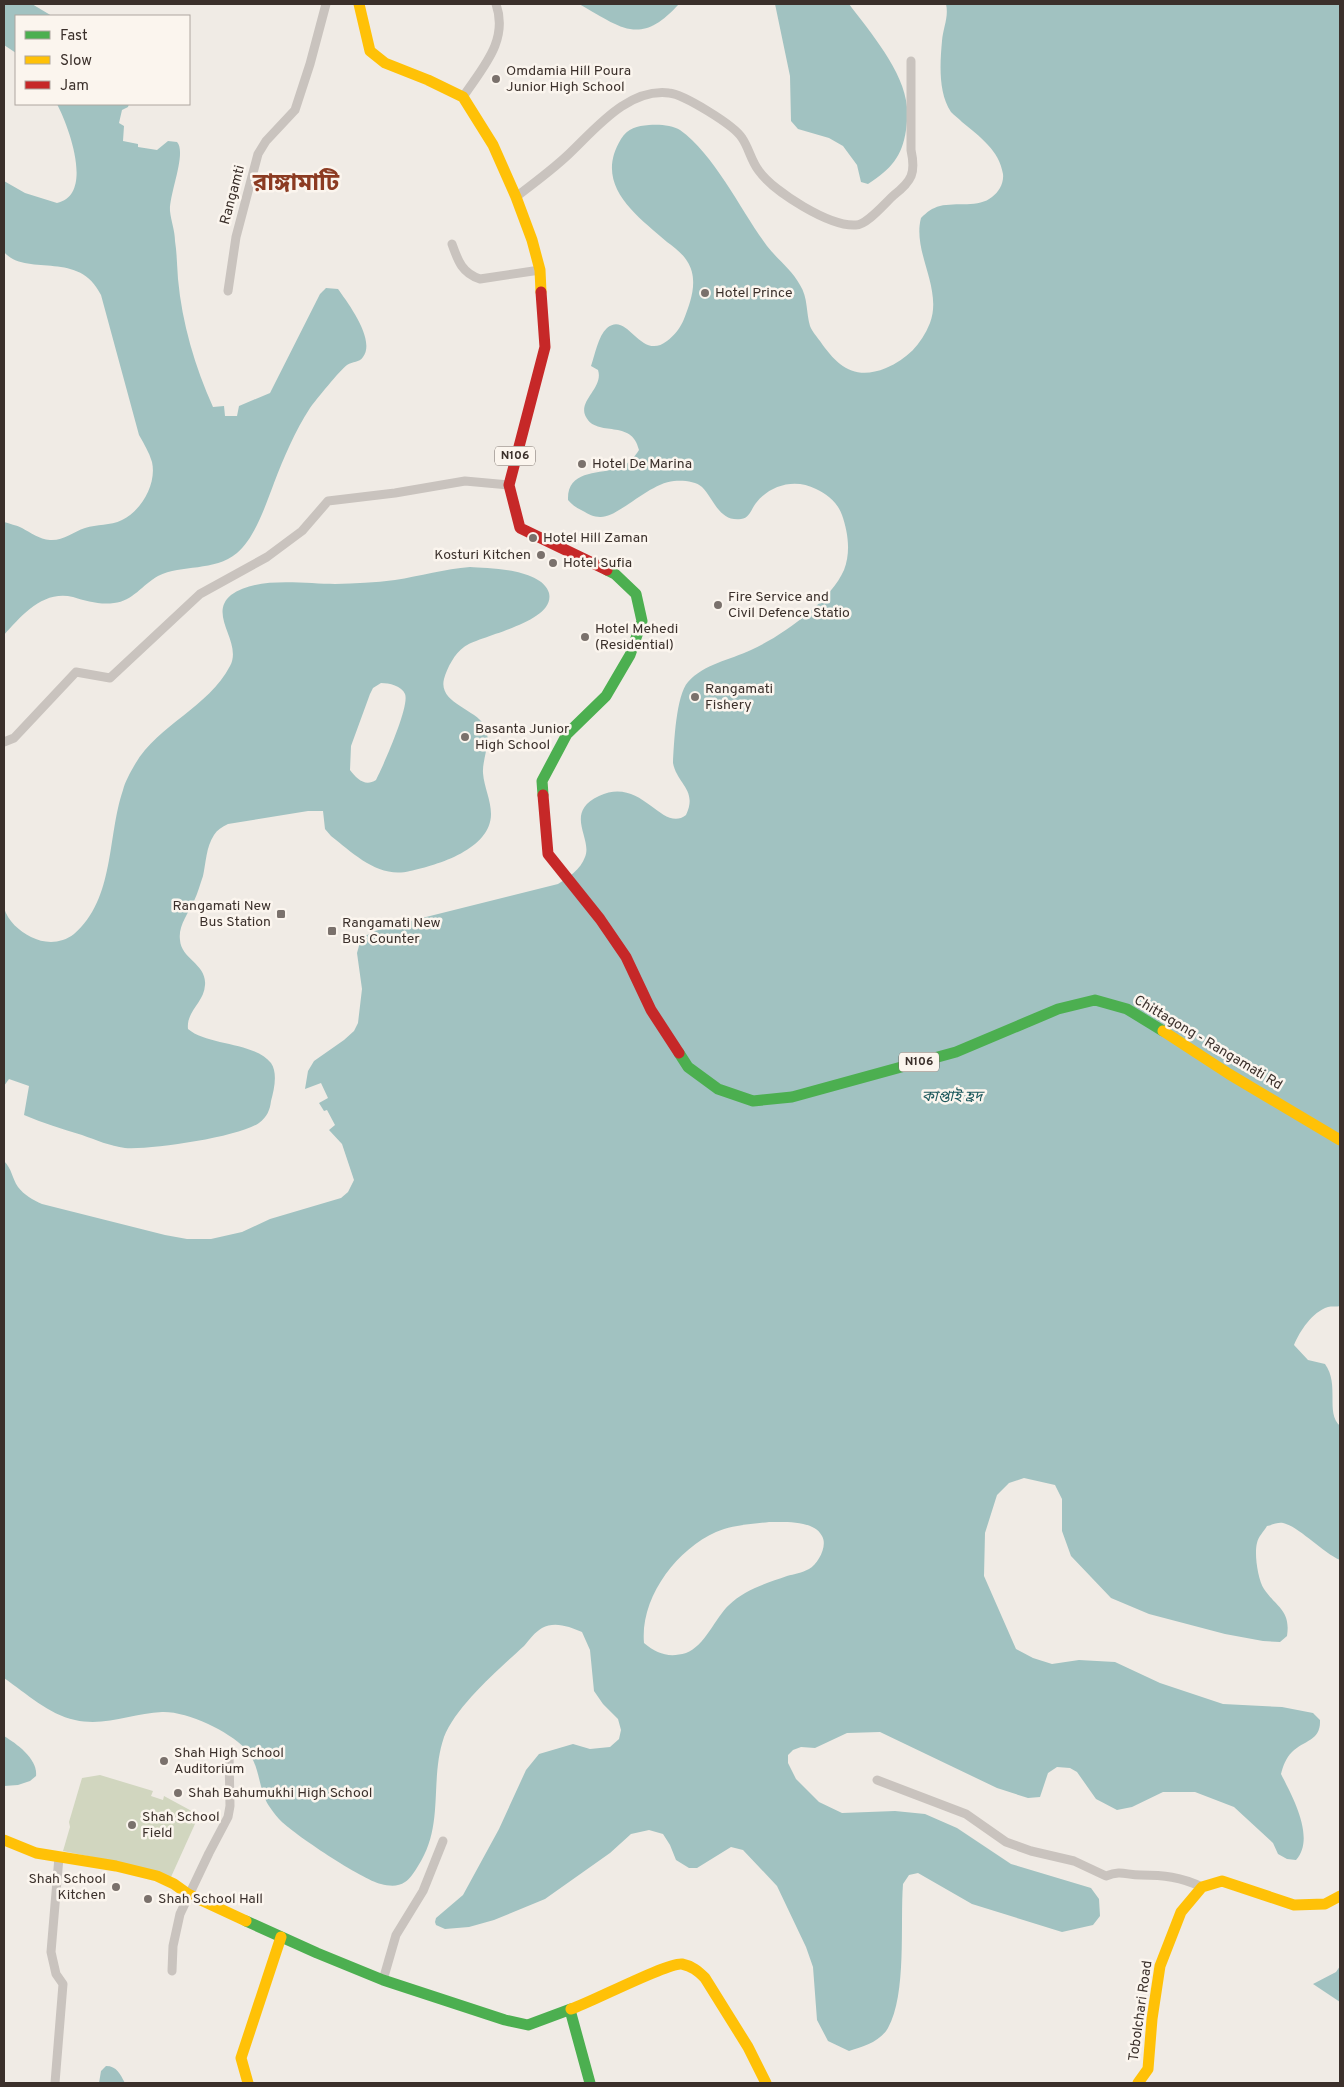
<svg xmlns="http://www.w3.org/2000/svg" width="1344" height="2087" viewBox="0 0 1344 2087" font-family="Overpass,'Noto Sans Bengali',sans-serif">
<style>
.green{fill:#d1d6bf}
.water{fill:#a1c2c1;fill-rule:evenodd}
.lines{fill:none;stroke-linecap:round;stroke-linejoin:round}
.street{stroke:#c9c3be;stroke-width:9}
.fast{stroke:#4caf50;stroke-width:11}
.slow{stroke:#ffc107;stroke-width:11}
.jam{stroke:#c62828;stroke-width:11}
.poi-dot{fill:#7a716c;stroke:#fbf5ee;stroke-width:2}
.labels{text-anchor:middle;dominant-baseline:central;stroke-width:5;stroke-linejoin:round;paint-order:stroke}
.shield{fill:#fbf5ee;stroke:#756b66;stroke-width:1}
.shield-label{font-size:12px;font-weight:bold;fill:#3b302b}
.poi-label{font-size:14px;fill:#3b302b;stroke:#fbf5ee;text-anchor:start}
.street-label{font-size:14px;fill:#3b302b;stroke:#fbf5ee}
.water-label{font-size:15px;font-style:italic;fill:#1f5a5e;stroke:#fbf5ee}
.town-label{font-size:24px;font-weight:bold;fill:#8c3b22;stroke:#fbf5ee}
</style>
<rect width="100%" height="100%" fill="#f0ebe5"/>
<!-- green -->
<polygon class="green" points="100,1775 153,1791 151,1796 163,1800 164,1796 199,1815 171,1877 121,1863 63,1851 70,1827 69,1822 82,1778"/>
<!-- water -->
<g class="water">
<polygon points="4,4 32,4 52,16 16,16 16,53 4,45"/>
<path d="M 579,4 L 679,4 C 640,47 622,28 579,4 Z"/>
<path d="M 775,4 L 849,4 C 870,32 904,71 907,107 C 908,114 907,122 906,130 C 902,157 891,169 868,184 L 861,182 L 857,165 L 843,146 L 829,138 L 798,129 L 791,121 L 790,76 Z"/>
<path d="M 946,4 L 1340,4 L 1340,1306 C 1337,1307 1331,1306 1328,1307 C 1312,1312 1300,1331 1294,1345 L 1308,1360 L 1325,1364 C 1340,1385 1325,1412 1340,1426 L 1340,1560 C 1322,1552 1298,1526 1283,1523 C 1278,1522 1272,1525 1267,1526 C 1264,1531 1258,1537 1257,1543 C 1254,1554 1258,1580 1264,1589 C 1276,1607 1291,1610 1287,1636 L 1280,1642 L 1263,1641 L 1225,1634 L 1149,1614 L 1111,1598 L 1071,1556 L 1062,1531 L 1062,1499 L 1055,1485 L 1024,1478 L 1009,1483 L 997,1495 L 985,1533 L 984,1576 L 1016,1649 L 1033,1658 L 1052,1664 L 1079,1660 L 1115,1662 L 1160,1683 L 1223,1704 L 1282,1707 L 1313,1713 L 1320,1720 C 1321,1741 1304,1740 1292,1752 C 1286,1758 1283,1766 1281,1774 C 1292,1796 1316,1838 1296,1860 L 1287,1859 L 1278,1854 L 1273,1843 L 1234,1807 L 1195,1792 L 1163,1792 L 1132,1807 L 1117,1810 L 1096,1799 L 1077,1772 L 1070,1768 L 1057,1767 L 1048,1773 L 1040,1797 L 1028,1798 L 997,1788 L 880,1732 L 847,1733 L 815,1748 L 801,1747 L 793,1750 L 788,1755 L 788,1763 L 796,1779 L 819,1802 L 842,1813 L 895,1811 L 925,1814 L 957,1828 L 1011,1864 L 1091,1888 L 1099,1899 L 1100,1916 L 1093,1925 L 1062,1932 L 972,1904 L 918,1873 L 909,1875 L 903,1884 C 900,1923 907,1994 888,2028 C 880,2042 862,2047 849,2051 L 828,2041 L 817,2020 L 813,1967 L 806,1947 L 777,1886 L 743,1850 L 731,1847 L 697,1868 L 689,1868 L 676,1860 L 670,1845 L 663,1834 L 649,1830 L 631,1834 L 610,1853 L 545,1899 L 494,1920 L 469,1927 L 445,1929 L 436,1925 L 435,1922 L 436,1918 L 463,1895 L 499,1829 L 526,1770 L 539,1754 L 573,1744 L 590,1749 L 610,1747 L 619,1739 L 621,1730 L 618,1719 L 603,1704 L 594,1691 L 590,1650 L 582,1632 C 570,1627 555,1621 542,1628 C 535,1632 529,1640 524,1646 C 500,1668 456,1706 444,1737 C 429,1781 445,1825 418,1866 C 415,1871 410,1879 405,1882 C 398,1887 389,1886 381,1884 C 363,1880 293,1834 279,1819 C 275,1815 272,1810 269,1806 C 258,1789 260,1763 245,1748 C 228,1731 187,1711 162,1712 C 133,1713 105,1727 75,1720 C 48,1714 27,1694 4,1678 L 4,1161 C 12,1169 12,1178 18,1187 C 24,1195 33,1200 42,1204 L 165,1235 L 187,1239 L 211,1239 L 242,1232 L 270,1219 L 341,1198 L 348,1192 L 354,1180 L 342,1144 L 329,1130 L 335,1125 L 327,1110 L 324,1111 L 319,1103 L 328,1098 L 321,1083 L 305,1089 L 308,1071 L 314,1061 L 344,1040 L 354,1031 L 358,1023 L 362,989 L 357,953 L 360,942 L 365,936 L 375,931 L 418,919 L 558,884 C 568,878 581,869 585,857 C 593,838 563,813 599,796 C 642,775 662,834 686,815 C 698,790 677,784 673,763 C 674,744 676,695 688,682 C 704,664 730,660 751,650 C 782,636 830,602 844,570 C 851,552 848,532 842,515 C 838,503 827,494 816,489 C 795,478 770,485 756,503 C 751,509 750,518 741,519 C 719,522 714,499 702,487 C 696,481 682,480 674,481 C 649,483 618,518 600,517 C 594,517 588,514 583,511 C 577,508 572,505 568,500 C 567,471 596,474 615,469 C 626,467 634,458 639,450 C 632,418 597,438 586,417 C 577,401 604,388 598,370 L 591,366 C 595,355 598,336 607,328 C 628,310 640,362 667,341 C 674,336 681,327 684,319 C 691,301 699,279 687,261 C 683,254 674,247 667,242 C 636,215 593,185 621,139 C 628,128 637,126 649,125 C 658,124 673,125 680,130 C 715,155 741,211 767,246 C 777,259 792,270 800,285 C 808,297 806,313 810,326 C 812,331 817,337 820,341 C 837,366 855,381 886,368 C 907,359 921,345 930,323 C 943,288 912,252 921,218 C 927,212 932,208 940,206 C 956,202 979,208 992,197 C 999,192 1004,183 1003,174 C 999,150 980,137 962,122 C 959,119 954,115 951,112 C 938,93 940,63 942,41 C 943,28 949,17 946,4 ZM 769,1522 C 785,1522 814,1520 822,1536 C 828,1546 818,1564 809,1569 C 802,1573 794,1574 787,1576 C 767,1583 744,1590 729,1605 C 715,1618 705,1646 686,1653 C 669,1658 657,1654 644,1643 C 640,1598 676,1550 716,1532 C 732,1525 752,1524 769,1522 Z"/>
<path d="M 57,104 L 129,104 L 128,107 L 122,110 L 119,123 L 124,126 L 123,141 L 138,144 L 138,147 L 157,150 L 168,141 L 177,142 C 187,153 169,194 170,211 C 171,221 175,231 175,241 C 177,254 177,266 178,279 C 182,323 195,367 213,407 L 224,406 L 225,416 L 237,416 L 239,406 L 270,393 L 320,294 L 326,288 L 338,289 C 348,303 376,340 363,357 C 359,363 353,361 347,365 C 340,370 316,400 310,408 C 295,431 284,457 274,483 C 266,504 255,538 237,553 C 214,572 182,564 158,576 C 142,585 133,601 114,603 C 100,605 86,601 73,597 C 43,590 22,615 4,635 L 4,522 C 10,524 16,525 22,528 C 31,533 39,539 50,540 C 63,541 73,532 85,528 C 97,524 110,526 122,520 C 141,511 157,484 152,462 C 149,452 144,444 139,435 L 101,295 C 79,249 27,278 4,252 L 4,181 L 25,193 L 57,203 C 95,195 68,125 57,104 Z"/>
<path d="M 470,567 C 489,568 542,569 549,593 C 556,623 480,635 464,647 C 455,653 447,668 444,679 C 438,703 475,709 484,725 C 493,739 482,758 483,773 C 484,787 491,800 491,814 C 491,849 438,865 410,871 C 379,879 354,854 331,836 L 325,829 L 323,811 L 308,811 L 228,824 C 222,827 217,830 214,835 C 206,847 206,863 203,876 C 200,884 198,893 194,901 C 188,914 178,926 180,940 C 181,959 207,964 205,985 C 204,1003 186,1011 188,1029 C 208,1046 255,1042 271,1063 C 278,1073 274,1090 271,1101 C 270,1110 267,1117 259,1123 C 239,1137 151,1150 125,1148 C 110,1146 96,1140 82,1135 C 62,1129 43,1123 24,1115 L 29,1086 L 9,1079 L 4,1086 L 4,908 C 8,921 19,931 31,937 C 45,944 61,944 74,934 C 115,899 107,837 123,790 C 125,782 130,773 134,766 C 157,725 208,708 230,666 C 243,642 207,615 231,595 C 256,576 305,584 335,584 C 355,583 375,583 395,580 C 420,576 445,569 470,567 ZM 381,683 C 389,683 402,686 405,694 C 410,706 383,766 376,780 C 365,787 357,779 350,770 L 351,746 L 370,694 L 373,688 Z"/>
<path d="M 4,1736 C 17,1744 38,1759 36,1776 L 30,1781 L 18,1785 L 4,1786 Z"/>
<polygon points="1340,1966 1340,2002 1313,1984 1336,1972"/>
<path d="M 106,2066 C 117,2066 120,2074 125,2083 L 99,2083 L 101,2071 Z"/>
</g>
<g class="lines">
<!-- street -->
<g class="street">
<path d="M 463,97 C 482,68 509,41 496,4"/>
<path d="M 516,197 C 535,182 555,168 572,151 C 597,127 629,88 669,93 C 683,94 734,125 742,138 C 749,148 751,161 759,171 C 774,192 830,227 856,225 C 867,225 885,203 894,195 C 912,181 916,173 911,150 L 911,61"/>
<path d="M 452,244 C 458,261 462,273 480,279 L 540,270"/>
<polyline points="228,291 236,237 258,154 266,141 295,110 310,64 326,4"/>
<polyline points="4,742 14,738 76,672 110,678 200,594 267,557 302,531 328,501 395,493 465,481 509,485"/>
<path d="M 877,1780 L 966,1814 L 1006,1842 L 1031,1851 L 1074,1861 L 1106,1876 C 1122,1870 1125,1875 1141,1875 C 1163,1875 1181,1877 1202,1887"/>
<polyline points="172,1971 173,1946 180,1914 209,1853 228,1817 230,1806 229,1755"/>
<polyline points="383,1980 396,1935 423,1891 443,1841"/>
<polyline points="55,2083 63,1984 56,1974 51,1952 59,1857"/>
</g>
<!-- fast -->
<g class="fast">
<polyline points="543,795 542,781 567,734 606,696 630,655 642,621 636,594 615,574 607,570"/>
<polyline points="679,1053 688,1067 718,1089 753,1101 792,1097 956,1052 1058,1009 1095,1000 1127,1009 1163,1031"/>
<polyline points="246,1921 317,1953 383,1980 505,2020 528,2025 571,2009"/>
<polyline points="570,2010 590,2083"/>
</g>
<!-- slow -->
<g class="slow">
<polyline points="359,4 370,51 385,63 428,80 463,97 493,145 516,197 532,240 540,270 541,292"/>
<polyline points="1163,1031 1229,1074 1340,1140"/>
<polyline points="4,1840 36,1853 116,1866 157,1876 174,1884 188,1894 246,1921"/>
<path d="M 571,2009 C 592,2002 668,1962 682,1964 C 692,1966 698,1971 705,1978 L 748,2047 L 766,2083"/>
<polyline points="248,2083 241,2058 281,1937"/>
<polyline points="1138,2083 1148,2069 1152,2019 1160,1966 1181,1912 1202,1887 1222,1881 1294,1905 1325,1904 1340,1896"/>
</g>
<!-- jam -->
<g class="jam">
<polyline points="541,292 545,347 509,485 520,528 607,570"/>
<polyline points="543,795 548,854 600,919 626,957 651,1010 679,1053"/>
</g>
</g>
<!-- markers -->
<g class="poi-dot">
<circle cx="496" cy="79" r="5"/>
<circle cx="705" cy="293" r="5"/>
<circle cx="582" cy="464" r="5"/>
<circle cx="533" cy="538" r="5"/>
<circle cx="541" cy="555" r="5"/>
<circle cx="553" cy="563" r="5"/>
<circle cx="718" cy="605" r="5"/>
<circle cx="585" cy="637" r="5"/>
<circle cx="695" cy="697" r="5"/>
<circle cx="465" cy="737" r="5"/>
<rect x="276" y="909" width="10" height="10" rx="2.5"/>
<rect x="327" y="926" width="10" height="10" rx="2.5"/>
<circle cx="164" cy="1761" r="5"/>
<circle cx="178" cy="1793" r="5"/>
<circle cx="132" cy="1825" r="5"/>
<circle cx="116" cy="1887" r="5"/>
<circle cx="148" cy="1899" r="5"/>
</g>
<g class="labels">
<!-- shield labels -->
<g class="shield">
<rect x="495" y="446.5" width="40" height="19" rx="4"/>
<rect x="899" y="1052.5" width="40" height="19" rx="4"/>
</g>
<g class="shield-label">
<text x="515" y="456">N106</text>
<text x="919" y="1062">N106</text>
</g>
<!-- poi labels -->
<g class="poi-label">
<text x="506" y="71">Omdamia Hill Poura<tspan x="506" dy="16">Junior High School</tspan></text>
<text x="715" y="293">Hotel Prince</text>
<text x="592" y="464">Hotel De Marina</text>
<text x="543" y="538">Hotel Hill Zaman</text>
<text x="531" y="555" text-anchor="end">Kosturi Kitchen</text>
<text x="563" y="563">Hotel Sufia</text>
<text x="728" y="597">Fire Service and<tspan x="728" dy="16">Civil Defence Statio</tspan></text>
<text x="595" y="629">Hotel Mehedi<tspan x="595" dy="16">(Residential)</tspan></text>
<text x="705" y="689">Rangamati<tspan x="705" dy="16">Fishery</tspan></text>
<text x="475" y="729">Basanta Junior<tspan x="475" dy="16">High School</tspan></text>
<text x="271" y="906" text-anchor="end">Rangamati New<tspan x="271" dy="16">Bus Station</tspan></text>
<text x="342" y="923">Rangamati New<tspan x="342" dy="16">Bus Counter</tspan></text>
<text x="174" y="1753">Shah High School<tspan x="174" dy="16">Auditorium</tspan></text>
<text x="188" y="1793">Shah Bahumukhi High School</text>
<text x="142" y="1817">Shah School<tspan x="142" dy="16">Field</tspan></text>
<text x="106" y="1879" text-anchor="end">Shah School<tspan x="106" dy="16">Kitchen</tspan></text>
<text x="158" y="1899">Shah School Hall</text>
</g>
<!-- street labels -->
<g class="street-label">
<text transform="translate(233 195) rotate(-75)">Rangamti</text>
<text transform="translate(1208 1043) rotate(31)">Chittagong - Rangamati Rd</text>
<text transform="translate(1141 2011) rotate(-82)">Tobolchari Road</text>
</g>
<!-- water labels -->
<g class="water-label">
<text x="952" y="1097">কাপ্তাই হ্রদ</text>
</g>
<!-- town labels -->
<g class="town-label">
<text x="296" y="184">রাঙ্গামাটি</text>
</g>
</g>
<!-- border -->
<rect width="1344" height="2087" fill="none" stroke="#3b302b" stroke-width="10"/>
<!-- legend -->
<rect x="15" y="15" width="175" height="90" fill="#fbf5ee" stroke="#aea6a0"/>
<rect x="25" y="31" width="25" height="8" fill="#4caf50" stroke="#aea6a0"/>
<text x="60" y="40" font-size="15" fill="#3b302b">Fast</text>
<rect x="25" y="56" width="25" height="8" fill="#ffc107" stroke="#aea6a0"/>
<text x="60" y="65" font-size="15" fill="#3b302b">Slow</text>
<rect x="25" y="81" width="25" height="8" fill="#c62828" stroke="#aea6a0"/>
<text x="60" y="90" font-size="15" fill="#3b302b">Jam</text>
</svg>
